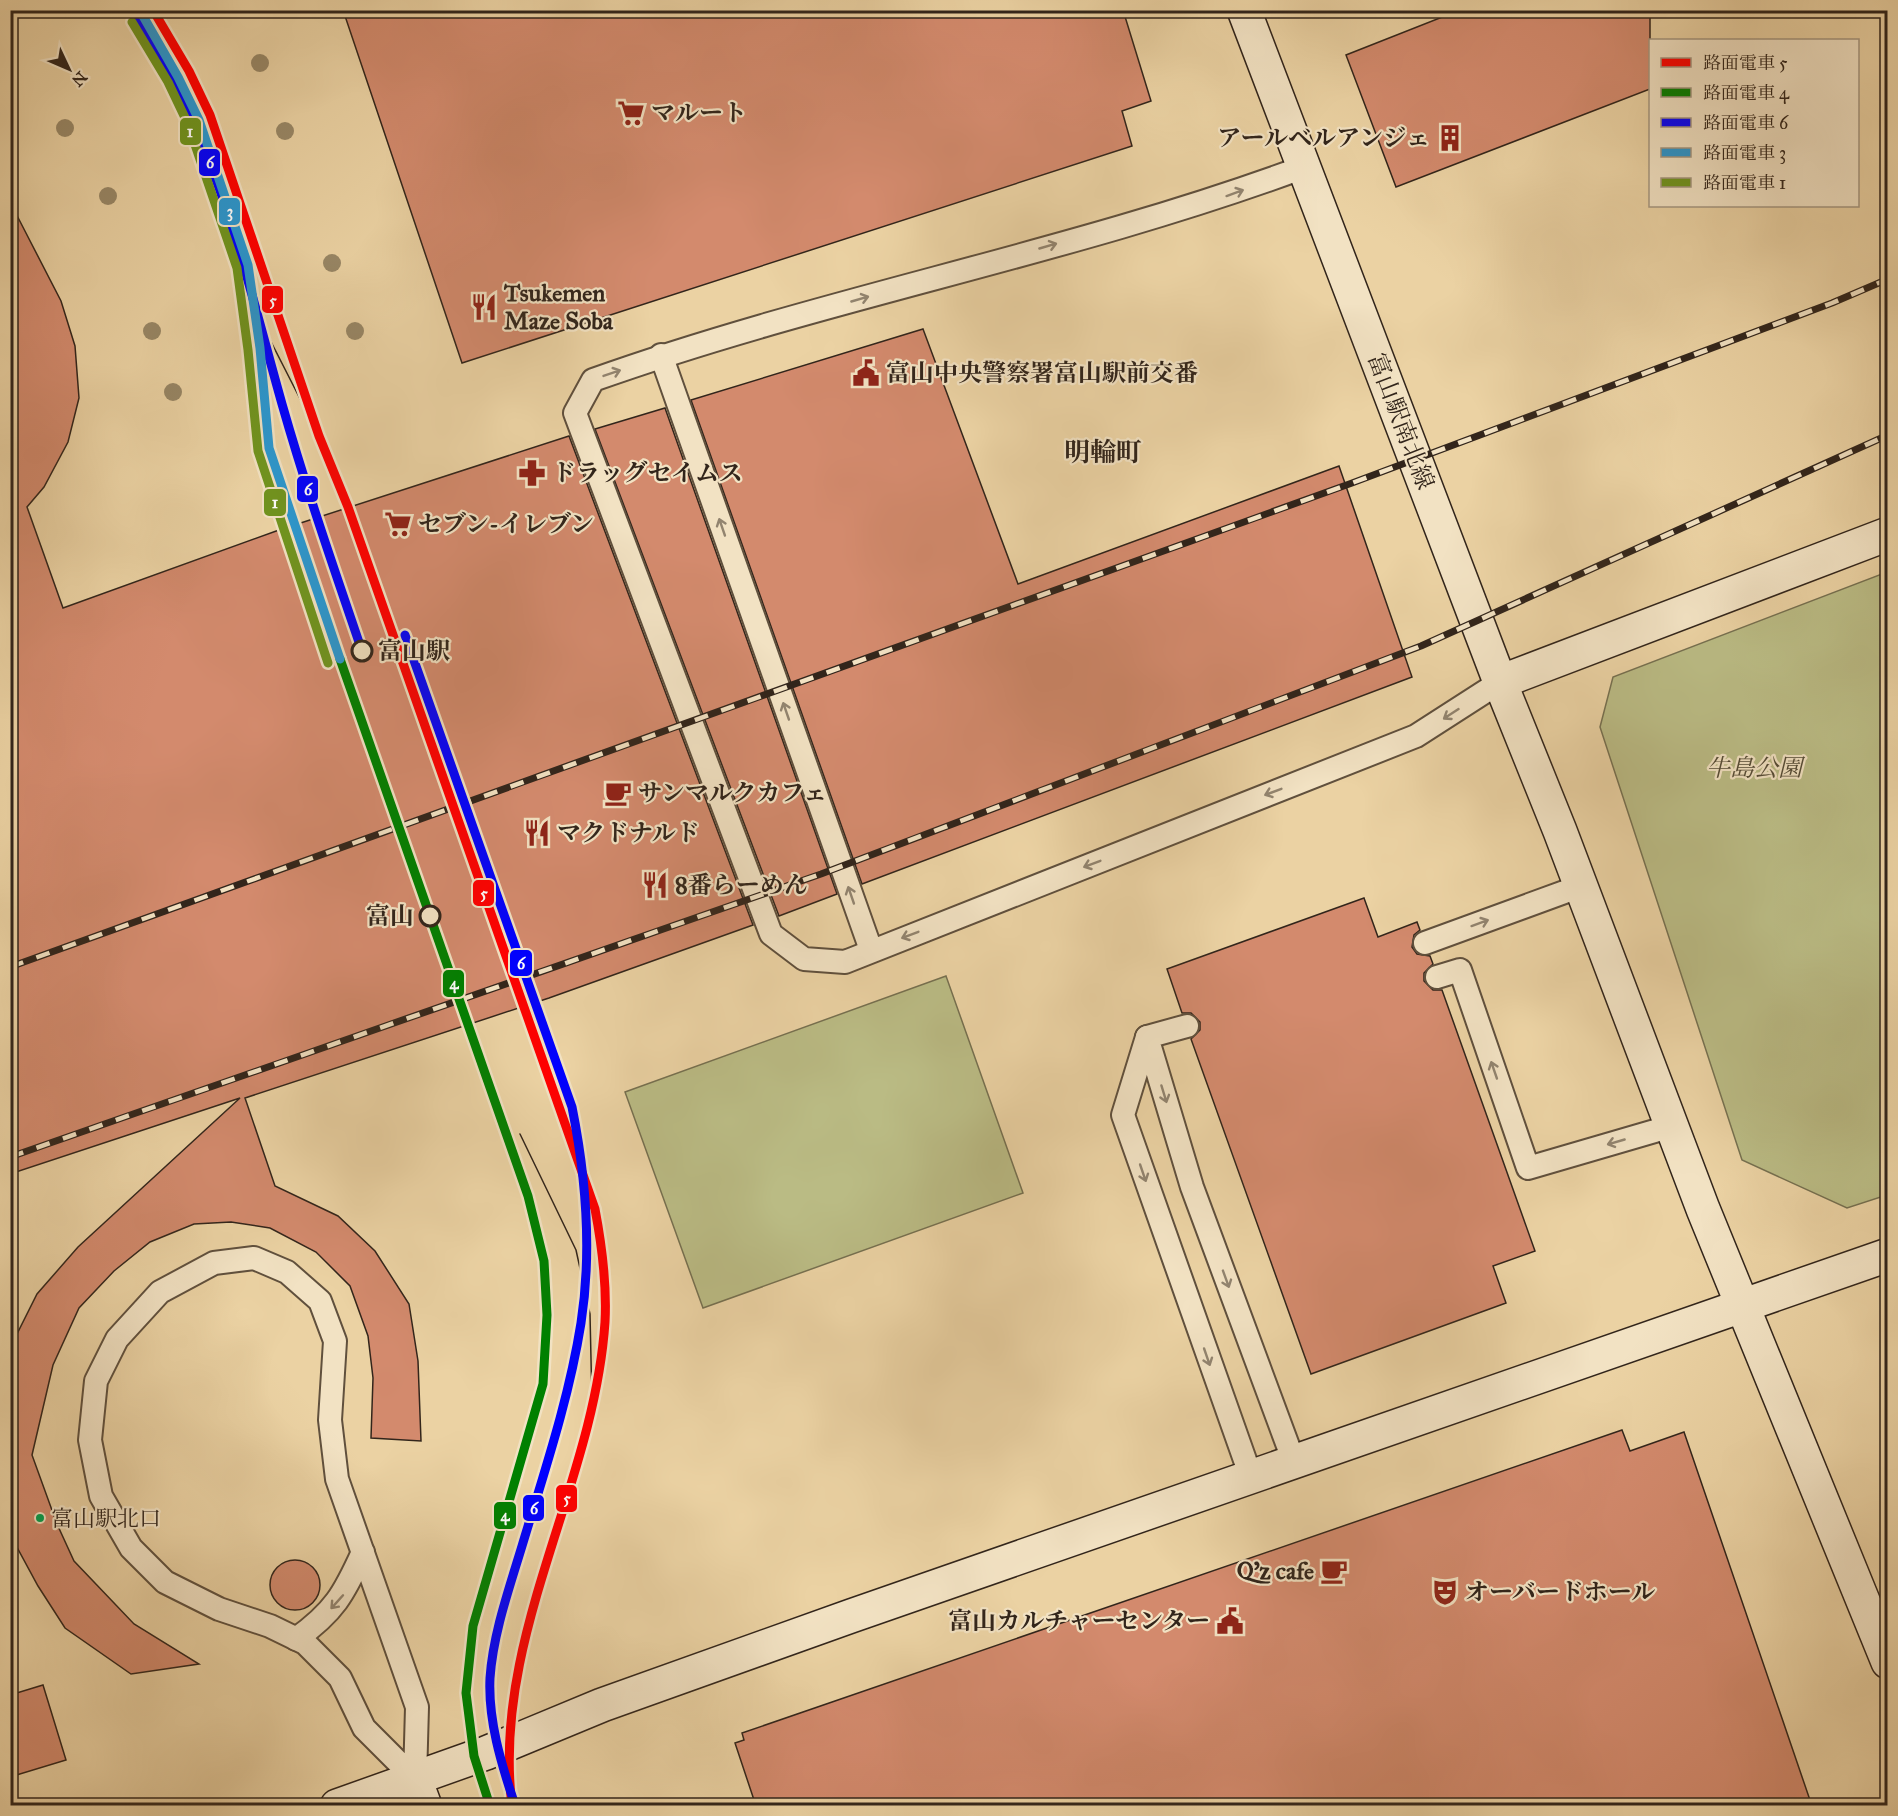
<svg xmlns="http://www.w3.org/2000/svg" width="1898" height="1816" viewBox="0 0 1898 1816" font-family="'IM FELL Great Primer','Noto Serif JP',serif">
<style>
.green{fill:#babb84;stroke:#767050;stroke-width:1.5}
.building{fill:#d38a6d;stroke:#32251b;stroke-width:1.5}
.lines{fill:none;stroke-linecap:round;stroke-linejoin:round}
.lane-casing{stroke:#60503d;stroke-width:26}
.secondary-casing{stroke:#32251b;stroke-width:36}
.lane{stroke:#f2e2c3;stroke-width:22}
.secondary{stroke:#f2e2c3;stroke-width:33}
.tram{stroke:#32251b;stroke-width:1.5}
.rail-casing{stroke:#32251b;stroke-width:7}
.rail{stroke:#f2e2c3;stroke-width:4.5;stroke-dasharray:14;stroke-linecap:butt}
.tram-1-casing{stroke:#f2e2c3;stroke-width:14}
.tram-2-casing{stroke:#f2e2c3;stroke-width:14}
.tram-3-casing{stroke:#f2e2c3;stroke-width:14}
.tram-4-casing{stroke:#f2e2c3;stroke-width:14}
.tram-5-casing{stroke:#f2e2c3;stroke-width:14}
.tram-1{stroke:#f00;stroke-width:9}
.tram-2{stroke:#008000;stroke-width:9}
.tram-3{stroke:#00f;stroke-width:9}
.tram-4{stroke:#2b97cf;stroke-width:9}
.tram-5{stroke:#70941e;stroke-width:9}
.tree{fill:#988766}
.oneway{stroke:#92846f}
.stop-dot{fill:#f2e2c3;stroke:#32251b;stroke-width:3}
.bus-dot{fill:#02a04e;stroke:#f2e2c3;stroke-width:2}
.labels{text-anchor:middle;dominant-baseline:central;stroke-width:4.5;stroke-linejoin:round;paint-order:stroke}
.bus-label{font-size:22px;fill:#32251b;stroke:#f2e2c3;text-anchor:start}
.poi-label{font-size:24px;font-weight:bold;fill:#32251b;stroke:#f2e2c3;text-anchor:start}
.street-label{font-size:24px;fill:#32251b;stroke:#f2e2c3}
.stop-label{font-size:24px;font-weight:bold;fill:#32251b;stroke:#f2e2c3;text-anchor:start}
.park-label{font-size:24px;font-style:italic;fill:#544a35;stroke:#f2e2c3}
.neighbourhood-label{font-size:26px;font-weight:bold;fill:#32251b;stroke:#f2e2c3}
.line-badge{stroke:#f2e2c3;stroke-width:2}
.badge-label{font-size:16px;text-anchor:middle;font-weight:bold;fill:#fff}
</style>
<rect width="100%" height="100%" fill="#ebd2a3"/>
<filter id="stains"><feTurbulence type="fractalNoise" baseFrequency=".00333" numOctaves="4"/><feColorMatrix values="0 0 0 0 .2 0 0 0 0 .09 0 0 0 0 .02 0 0 0 .5 -.17"/></filter>
<radialGradient id="worn" r=".72"><stop offset=".6" stop-color="#630" stop-opacity="0"/><stop offset="1" stop-color="#630" stop-opacity=".3"/></radialGradient>
<!-- green -->
<g class="green">
<polygon points="1887,572 1887,1195 1847,1208 1742,1160 1600,727 1613,677"/>
<polygon points="946,976 1023,1193 703,1308 625,1092"/>
</g>
<!-- building -->
<g class="building">
<polygon points="343,10 1123,10 1151,101 1122,111 1132,146 462,363"/>
<polygon points="1460,10 1650,10 1650,89 1396,187 1346,55"/>
<polygon points="10,202 61,301 75,346 79,398 68,442 44,487 27,507 63,608 279,530 569,436 753,925 549,998 245,1098 275,1186 338,1216 375,1251 409,1304 418,1361 421,1441 371,1438 373,1378 368,1336 350,1286 316,1252 270,1228 231,1222 194,1224 150,1242 114,1271 79,1308 53,1365 32,1455 57,1524 74,1561 134,1624 199,1664 131,1674 65,1628 38,1586 12,1538 10,1348 37,1294 78,1247 240,1098 10,1174"/>
<polygon points="923,329 1018,584 1339,466 1412,677 862,884 691,400"/>
<polygon points="665,408 837,894 779,916 595,429"/>
<polygon points="1364,898 1378,937 1417,922 1420,930 1414,935 1412,947 1417,954 1430,956 1433,964 1424,973 1424,981 1433,990 1442,990 1535,1251 1493,1266 1506,1303 1311,1374 1191,1039 1200,1030 1200,1022 1191,1013 1182,1013 1167,969"/>
<polygon points="1622,1430 1630,1451 1684,1432 1812,1806 756,1806 735,1743 744,1740 742,1733"/>
<circle cx="295" cy="1585" r="25"/>
<polygon points="43,1685 66,1760 10,1777 10,1695"/>
</g>
<g class="lines">
<defs>
<g id="lane">
<path d="M 1304,167 C 1072,253 826,297 593,380 L 575,413 L 771,934 L 804,959 L 845,962 L 1416,736 L 1500,682"/>
<polyline points="661,355 871,950"/>
<polyline points="1425,943 1581,886"/>
<polyline points="1437,977 1460,970 1528,1168 1672,1126"/>
<polyline points="1187,1026 1147,1037 1192,1187 1294,1462"/>
<polyline points="1147,1037 1123,1115 1251,1477"/>
<polygon points="254,1258 287,1272 320,1301 335,1341 330,1420 337,1479 417,1707 415,1779 364,1728 340,1678 305,1643 270,1626 219,1609 165,1582 131,1548 101,1496 90,1440 96,1381 117,1339 160,1292 214,1263"/>
<path d="M 296,1639 C 334,1612 344,1594 363,1552"/>
</g>
<g id="secondary">
<polyline points="1244,10 1500,682 1560,831 1703,1209 1888,1662"/>
<polyline points="1500,682 1888,534"/>
<polyline points="415,1779 425,1806"/>
<polyline points="337,1806 486,1753 602,1705 851,1616 1888,1255"/>
</g>
</defs>
<!-- lane casing -->
<use href="#lane" class="lane-casing"/>
<!-- secondary casing -->
<use href="#secondary" class="secondary-casing"/>
<!-- lane -->
<use href="#lane" class="lane"/>
<!-- secondary -->
<use href="#secondary" class="secondary"/>
<!-- tram -->
<g class="tram">
<polyline points="234,269 319,436"/>
<polyline points="520,1134 576,1250 590,1314 592,1404"/>
</g>
<defs>
<g id="rail">
<polyline points="10,967 1352,483 1832,303 1888,279"/>
<polyline points="10,1157 821,874 1421,646 1888,435"/>
</g>
</defs>
<!-- rail casing -->
<use href="#rail" class="rail-casing"/>
<!-- rail -->
<use href="#rail" class="rail"/>
<defs>
<path id="tram-1" d="M 153,10 L 189,71 L 210,115 L 319,436 L 348,507 L 595,1209 C 602,1246 607,1284 605,1322 C 594,1487 491,1637 512,1806"/>
<polyline id="tram-2" points="340,659 528,1196 544,1261 547,1315 543,1384 473,1626 466,1693 474,1756 490,1806"/>
<g id="tram-3">
<path d="M 133,10 C 216,136 242,262 282,404 C 306,488 334,569 362,651"/>
<path d="M 405,635 L 572,1107 C 586,1177 592,1252 581,1323 C 569,1399 544,1473 522,1546 C 509,1589 493,1634 490,1678 C 488,1720 501,1763 514,1802"/>
</g>
<polyline id="tram-4" points="143,16 178,77 199,120 248,265 260,348 269,448 340,659"/>
<polyline id="tram-5" points="132,22 168,82 188,124 237,268 248,350 258,451 328,663"/>
</defs>
<!-- tram-1 casing -->
<use href="#tram-1" class="tram-1-casing"/>
<!-- tram-2 casing -->
<use href="#tram-2" class="tram-2-casing"/>
<!-- tram-3 casing -->
<use href="#tram-3" class="tram-3-casing"/>
<!-- tram-4 casing -->
<use href="#tram-4" class="tram-4-casing"/>
<!-- tram-5 casing -->
<use href="#tram-5" class="tram-5-casing"/>
<!-- tram-1 -->
<use href="#tram-1" class="tram-1"/>
<!-- tram-2 -->
<use href="#tram-2" class="tram-2"/>
<!-- tram-3 -->
<use href="#tram-3" class="tram-3"/>
<!-- tram-4 -->
<use href="#tram-4" class="tram-4"/>
<!-- tram-5 -->
<use href="#tram-5" class="tram-5"/>
</g>
<!-- trees -->
<g class="tree">
<circle cx="260" cy="63" r="9"/>
<circle cx="65" cy="128" r="9"/>
<circle cx="285" cy="131" r="9"/>
<circle cx="108" cy="196" r="9"/>
<circle cx="332" cy="263" r="9"/>
<circle cx="152" cy="331" r="9"/>
<circle cx="355" cy="331" r="9"/>
<circle cx="173" cy="392" r="9"/>
</g>
<!-- one-way arrows -->
<defs><path id="oneway-shaft" d="M-6 0H5M1.5-3L5.5 0L1.5 3" fill="none" stroke-width="1.6" stroke-linecap="round" stroke-linejoin="round" transform="scale(1.5)"/></defs>
<g class="oneway">
<use href="#oneway-shaft" transform="translate(1235 193) rotate(-20)"/>
<use href="#oneway-shaft" transform="translate(1048 246) rotate(-16)"/>
<use href="#oneway-shaft" transform="translate(860 299) rotate(-16)"/>
<use href="#oneway-shaft" transform="translate(612 373) rotate(-19)"/>
<use href="#oneway-shaft" transform="translate(722 527) rotate(-109)"/>
<use href="#oneway-shaft" transform="translate(786 711) rotate(-109)"/>
<use href="#oneway-shaft" transform="translate(1451 714) rotate(147)"/>
<use href="#oneway-shaft" transform="translate(1273 792) rotate(159)"/>
<use href="#oneway-shaft" transform="translate(1092 864) rotate(159)"/>
<use href="#oneway-shaft" transform="translate(851 895) rotate(-109)"/>
<use href="#oneway-shaft" transform="translate(1480 923) rotate(-20)"/>
<use href="#oneway-shaft" transform="translate(910 935) rotate(159)"/>
<use href="#oneway-shaft" transform="translate(1494 1070) rotate(-109)"/>
<use href="#oneway-shaft" transform="translate(1164 1094) rotate(73)"/>
<use href="#oneway-shaft" transform="translate(1616 1142) rotate(164)"/>
<use href="#oneway-shaft" transform="translate(1143 1173) rotate(71)"/>
<use href="#oneway-shaft" transform="translate(1226 1279) rotate(70)"/>
<use href="#oneway-shaft" transform="translate(1207 1357) rotate(71)"/>
<use href="#oneway-shaft" transform="translate(337 1602) rotate(132)"/>
</g>
<!-- icons -->
<defs>
<symbol id="supermarket-bare" viewBox="-9 -9 18 18"><path d="M-6-5.5h2.5l.6 2H6L4.5 2H-2.5L-4.4-4H-6ZM-1.5 3.2a1.3 1.3 0 1 0 .1 0ZM3 3.2a1.3 1.3 0 1 0 .1 0Z" fill="#8f2418" stroke="#f2e2c3" stroke-width="2.5" paint-order="stroke"/></symbol>
<symbol id="building-bare" viewBox="-9 -9 18 18"><path d="M-4-6H4V6H1V3H-1V6H-4ZM-2.5-4.3h1.7v1.8h-1.7ZM.8-4.3h1.7v1.8H.8ZM-2.5-1h1.7V.8h-1.7ZM.8-1h1.7V.8H.8Z" fill="#8f2418" stroke="#f2e2c3" stroke-width="2.5" paint-order="stroke"/></symbol>
<symbol id="restaurant-bare" viewBox="-9 -9 18 18"><path d="M-5-6h1v4h1v-4h1v4h1v-4h1v5L-1.5 .5V6h-2V.5L-5-1ZM5-6V6H3V1.5H1.5Q1.5-4 5-6Z" fill="#8f2418" stroke="#f2e2c3" stroke-width="2.5" paint-order="stroke"/></symbol>
<symbol id="civic-bare" viewBox="-9 -9 18 18"><path d="M-.6-6.5H3V-4.5H.6V-3L4-1V1h2V6H-6V1h2V-1L-.6-3ZM-1.2 2.5V6h2.4V2.5Z" fill="#8f2418" stroke="#f2e2c3" stroke-width="2.5" paint-order="stroke"/></symbol>
<symbol id="pharmacy-bare" viewBox="-9 -9 18 18"><path d="M-2-6h4v4h4v4h-4v4h-4v-4h-4v-4h4Z" fill="#8f2418" stroke="#f2e2c3" stroke-width="2.5" paint-order="stroke"/></symbol>
<symbol id="cafe-bare" viewBox="-9 -9 18 18"><path d="M-5.5-4.5H6V0H3Q3 3.5 0 3.5H-2.5Q-5.5 3.5-5.5 0ZM3-3.2v2h1.7v-2ZM-6 4.5H4V6H-6Z" fill="#8f2418" stroke="#f2e2c3" stroke-width="2.5" paint-order="stroke"/></symbol>
<symbol id="theatre-bare" viewBox="-9 -9 18 18"><path d="M-5-5.5Q0-4 5-5.5V0Q5 5 0 6Q-5 5-5 0ZM-3.3-2.5H-1v1.5H-3.3ZM1-2.5H3.3v1.5H1ZM-2.8 1Q0 5.5 2.8 1Z" fill="#8f2418" stroke="#f2e2c3" stroke-width="2.5" paint-order="stroke"/></symbol>
</defs>
<g fill-rule="evenodd">
<use href="#supermarket-bare" x="612" y="94" width="38" height="38"/>
<use href="#building-bare" x="1431" y="119" width="38" height="38"/>
<use href="#restaurant-bare" x="465" y="288" width="38" height="38"/>
<use href="#civic-bare" x="847" y="354" width="38" height="38"/>
<use href="#pharmacy-bare" x="513" y="454" width="38" height="38"/>
<use href="#supermarket-bare" x="379" y="505" width="38" height="38"/>
<use href="#cafe-bare" x="599" y="774" width="38" height="38"/>
<use href="#restaurant-bare" x="518" y="814" width="38" height="38"/>
<use href="#restaurant-bare" x="636" y="866" width="38" height="38"/>
<use href="#cafe-bare" x="1315" y="1552" width="38" height="38"/>
<use href="#theatre-bare" x="1426" y="1573" width="38" height="38"/>
<use href="#civic-bare" x="1211" y="1602" width="38" height="38"/>
</g>
<!-- markers -->
<g class="stop-dot">
<circle cx="362" cy="651" r="10"/>
<circle cx="430" cy="916" r="10"/>
</g>
<circle class="bus-dot" cx="40" cy="1518" r="5"/>
<g class="labels">
<!-- bus labels -->
<g class="bus-label">
<text x="51" y="1518">富山駅北口</text>
</g>
<!-- poi labels -->
<g class="poi-label">
<text x="651" y="113">マルート</text>
<text x="1430" y="138" text-anchor="end">アールベルアンジェ</text>
<text x="504" y="293">Tsukemen<tspan x="504" dy="28">Maze Soba</tspan></text>
<text x="886" y="373">富山中央警察署富山駅前交番</text>
<text x="552" y="473">ドラッグセイムス</text>
<text x="418" y="524">セブン-イレブン</text>
<text x="638" y="793">サンマルクカフェ</text>
<text x="557" y="833">マクドナルド</text>
<text x="675" y="885">8番らーめん</text>
<text x="1314" y="1571" text-anchor="end">Q’z cafe</text>
<text x="1465" y="1592">オーバードホール</text>
<text x="1210" y="1621" text-anchor="end">富山カルチャーセンター</text>
</g>
<!-- street labels -->
<g class="street-label">
<text transform="translate(1401 421) rotate(69)">富山駅南北線</text>
</g>
<!-- stop labels -->
<g class="stop-label">
<text x="378" y="651">富山駅</text>
<text x="414" y="916" text-anchor="end">富山</text>
</g>
<!-- park labels -->
<g class="park-label">
<text x="1754" y="768">牛島公園</text>
</g>
<!-- neighbourhood labels -->
<g class="neighbourhood-label">
<text x="1103" y="452">明輪町</text>
</g>
</g>
<g class="line-badge">
<rect x="179" y="117" width="23" height="29" rx="6" fill="#70941e"/>
<rect x="198" y="148" width="23" height="29" rx="6" fill="#00f"/>
<rect x="218" y="197" width="23" height="29" rx="6" fill="#2b97cf"/>
<rect x="261" y="285" width="23" height="29" rx="6" fill="#f00"/>
<rect x="296" y="475" width="23" height="28" rx="6" fill="#00f"/>
<rect x="263" y="488" width="24" height="29" rx="6" fill="#70941e"/>
<rect x="472" y="879" width="23" height="28" rx="6" fill="#f00"/>
<rect x="509" y="949" width="24" height="28" rx="6" fill="#00f"/>
<rect x="442" y="969" width="23" height="29" rx="6" fill="#008000"/>
<rect x="555" y="1484" width="23" height="29" rx="6" fill="#f00"/>
<rect x="522" y="1494" width="23" height="28" rx="6" fill="#00f"/>
<rect x="493" y="1501" width="24" height="29" rx="6" fill="#008000"/>
</g>
<g class="badge-label">
<text x="190" y="137">1</text>
<text x="210" y="168">6</text>
<text x="230" y="217">3</text>
<text x="273" y="306">5</text>
<text x="308" y="495">6</text>
<text x="275" y="508">1</text>
<text x="484" y="899">5</text>
<text x="521" y="969">6</text>
<text x="454" y="989">4</text>
<text x="567" y="1504">5</text>
<text x="534" y="1514">6</text>
<text x="505" y="1521">4</text>
</g>
<!-- margin -->
<rect width="1898" height="1816" fill="none" stroke="#ebd2a3" stroke-width="36"/>
<rect x="12" y="12" width="1874" height="1792" fill="none" stroke="#32251b" stroke-width="3"/>
<rect x="18" y="18" width="1862" height="1780" fill="none" stroke="#32251b" stroke-width="1.5"/>
<!-- legend -->
<rect x="1649" y="39" width="210" height="168" fill="#f2e2c3" stroke="#a59680" stroke-width="1.5"/>
<rect x="1661" y="58" width="30" height="9" fill="#ff0000" stroke="#a59680" stroke-width="1.5"/>
<text x="1703" y="69" font-size="18" fill="#32251b">路面電車 5</text>
<rect x="1661" y="88" width="30" height="9" fill="#008000" stroke="#a59680" stroke-width="1.5"/>
<text x="1703" y="99" font-size="18" fill="#32251b">路面電車 4</text>
<rect x="1661" y="118" width="30" height="9" fill="#0000ff" stroke="#a59680" stroke-width="1.5"/>
<text x="1703" y="129" font-size="18" fill="#32251b">路面電車 6</text>
<rect x="1661" y="148" width="30" height="9" fill="#2b97cf" stroke="#a59680" stroke-width="1.5"/>
<text x="1703" y="159" font-size="18" fill="#32251b">路面電車 3</text>
<rect x="1661" y="178" width="30" height="9" fill="#70941e" stroke="#a59680" stroke-width="1.5"/>
<text x="1703" y="189" font-size="18" fill="#32251b">路面電車 1</text>
<!-- north arrow -->
<g transform="translate(69 69) rotate(134)" stroke="#f2e2c3" stroke-width="4.5" paint-order="stroke">
<path d="M0-4.5L10 22L0 15L-10 22Z" fill="#32251b"/>
<text y="-9" font-size="16" font-weight="bold" text-anchor="middle" fill="#32251b">N</text>
</g>
<rect width="100%" height="100%" filter="url(#stains)"/>
<rect width="100%" height="100%" fill="url(#worn)"/>
</svg>
